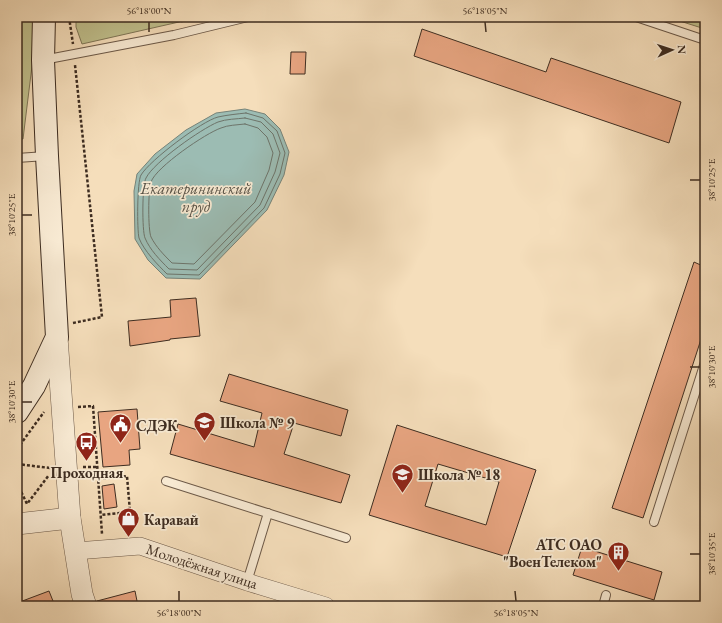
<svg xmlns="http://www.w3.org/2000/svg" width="722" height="623" viewBox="0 0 722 623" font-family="'EB Garamond',serif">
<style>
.green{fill:#c0c08d;stroke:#7f7657}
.water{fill:#9cbcb3;stroke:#768379}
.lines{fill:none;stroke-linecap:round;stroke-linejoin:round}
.shore{stroke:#6d746a;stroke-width:1}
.building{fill:#e8a581;stroke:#3e2d21;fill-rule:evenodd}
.service-casing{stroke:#6c5948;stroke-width:10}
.minor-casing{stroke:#6c5948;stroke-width:18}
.tertiary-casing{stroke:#6c5948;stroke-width:22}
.secondary-casing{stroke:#3e2d21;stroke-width:24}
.path{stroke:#3e2d21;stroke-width:2.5;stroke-dasharray:3 2;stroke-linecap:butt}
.service{stroke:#f8ead3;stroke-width:8}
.minor{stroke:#f8ead3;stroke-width:17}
.tertiary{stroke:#f8ead3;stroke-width:21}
.secondary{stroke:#f8ead3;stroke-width:22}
.ticks{fill:none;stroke:#3e2d21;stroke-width:1.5}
.labels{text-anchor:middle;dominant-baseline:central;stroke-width:3.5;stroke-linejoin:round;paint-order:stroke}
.poi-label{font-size:15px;font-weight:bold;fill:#3e2d21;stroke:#f8ead3;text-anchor:start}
.street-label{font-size:15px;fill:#3e2d21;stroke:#f8ead3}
.water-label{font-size:16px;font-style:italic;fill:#565146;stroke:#f8ead3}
.neatline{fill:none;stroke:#3e2d21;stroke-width:1.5}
.ticks-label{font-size:10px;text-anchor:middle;fill:#3e2d21}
</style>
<rect width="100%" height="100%" fill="#f5debb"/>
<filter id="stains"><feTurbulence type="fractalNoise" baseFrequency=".005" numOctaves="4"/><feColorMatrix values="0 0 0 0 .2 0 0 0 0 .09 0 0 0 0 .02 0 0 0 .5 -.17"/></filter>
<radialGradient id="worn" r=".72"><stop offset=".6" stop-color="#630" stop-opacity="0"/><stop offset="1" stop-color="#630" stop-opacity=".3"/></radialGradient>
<!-- green -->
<g class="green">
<polygon points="17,17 38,17 23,139 17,139"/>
<polygon points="76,17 201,17 82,44 76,27"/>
<polygon points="667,17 705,17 705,29"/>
</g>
<!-- water -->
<polygon class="water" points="245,109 265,114 280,129 289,152 284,175 267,210 200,279 166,278 148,260 135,239 134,191 137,174 155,154 186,130 216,113"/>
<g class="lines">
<!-- shore -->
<g class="shore">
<path d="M 246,113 L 263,118 L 277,131 L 285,153 L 280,174 L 264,208 L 199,275 L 167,274 C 158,265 144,251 139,238 C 137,230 137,182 141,175 C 150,160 202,121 218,117 C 227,115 237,114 246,113 Z"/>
<path d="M 245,118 L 261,122 L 273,134 L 280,153 L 275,172 L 260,205 L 197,270 L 169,269 C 160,260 150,250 145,238 C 142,231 142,185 146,178 C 154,162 201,129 218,122 C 226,119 237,119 245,118 Z"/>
<path d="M 245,124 L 258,128 L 267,137 L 273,153 L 269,170 L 255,202 L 194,264 L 172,263 C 164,255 156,247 151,237 C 148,230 148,190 151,182 C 156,167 206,133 221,128 C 228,125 237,125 245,124 Z"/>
</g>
</g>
<!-- building -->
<g class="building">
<polygon points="422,29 546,72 551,58 681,102 669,143 414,56"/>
<polygon points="291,52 306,52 305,74 290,74"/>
<polygon points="694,262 705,267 705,327 643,518 612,508"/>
<polygon points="196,298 200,336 170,339 170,340 130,346 128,321 171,317 170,300"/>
<polygon points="229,374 348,410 341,436 294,423 284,454 350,475 341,503 170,454 178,424 254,447 262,413 220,401"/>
<polygon points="137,409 140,449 129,450 130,465 103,467 98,412"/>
<path d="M 397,425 L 536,470 L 507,557 L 369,515 ZM 438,464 L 499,482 L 486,525 L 425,506 Z"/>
<polygon points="114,484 117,507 104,509 102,486"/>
<polygon points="582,547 662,572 654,600 573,575"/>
<polygon points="49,591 55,606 17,606 17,603"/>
<polygon points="135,591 138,606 98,606 97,601"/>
</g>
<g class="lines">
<defs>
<g id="service">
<polyline points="636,17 705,40"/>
<polyline points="43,60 174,35 248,17"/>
<polyline points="17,158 46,156"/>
<polyline points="166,481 346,538"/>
<polyline points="654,522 705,362"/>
<polyline points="247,582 268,513"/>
<polyline points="283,606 286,594"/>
<polyline points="603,606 606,595"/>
</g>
<polyline id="minor" points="76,551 140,546 247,582 326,606"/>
<g id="tertiary">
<polyline points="57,337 70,518 82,594 86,606"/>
<polyline points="17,524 70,518"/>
</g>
<polyline id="secondary" points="17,412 34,386 57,337 47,156 43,60 44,17"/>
</defs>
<!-- service casing -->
<use href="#service" class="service-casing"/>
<!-- minor casing -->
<use href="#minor" class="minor-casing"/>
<!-- tertiary casing -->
<use href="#tertiary" class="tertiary-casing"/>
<!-- secondary casing -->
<use href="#secondary" class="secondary-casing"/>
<!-- path -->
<g class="path">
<polyline points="69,17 73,44"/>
<polyline points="181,22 183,17"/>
<polyline points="73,323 102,317 75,65"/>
<polyline points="78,407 93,406 102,534"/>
<polyline points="17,449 44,412"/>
<polyline points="17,464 50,468"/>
<polyline points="83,467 97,467"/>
<polyline points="98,479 127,476 130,512 101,515"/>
<polyline points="17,483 27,504 49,475"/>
</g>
<!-- service -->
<use href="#service" class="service"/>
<!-- minor -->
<use href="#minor" class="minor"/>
<!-- tertiary -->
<use href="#tertiary" class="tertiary"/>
<!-- secondary -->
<use href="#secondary" class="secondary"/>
</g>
<!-- ticks -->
<path class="ticks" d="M 149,22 L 149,32M 485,22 L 486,32M 690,180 L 700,180M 22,215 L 32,215M 690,367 L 700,367M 22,402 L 32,402M 690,554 L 700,554M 179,591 L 179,601M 515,591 L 516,601"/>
<!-- icons -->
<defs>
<symbol id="school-pin" viewBox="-11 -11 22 30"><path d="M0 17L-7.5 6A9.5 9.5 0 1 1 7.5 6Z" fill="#8f2418" stroke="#f8ead3"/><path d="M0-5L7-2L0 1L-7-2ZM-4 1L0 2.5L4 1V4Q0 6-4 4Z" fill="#fff"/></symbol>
<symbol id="civic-pin" viewBox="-11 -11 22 30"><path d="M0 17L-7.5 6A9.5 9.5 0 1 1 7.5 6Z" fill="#8f2418" stroke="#f8ead3"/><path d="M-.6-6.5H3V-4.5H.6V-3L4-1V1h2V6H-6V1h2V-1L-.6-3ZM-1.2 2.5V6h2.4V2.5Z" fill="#fff"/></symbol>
<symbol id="bus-pin" viewBox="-11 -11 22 30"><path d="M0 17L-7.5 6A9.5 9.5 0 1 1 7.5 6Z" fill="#8f2418" stroke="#f8ead3"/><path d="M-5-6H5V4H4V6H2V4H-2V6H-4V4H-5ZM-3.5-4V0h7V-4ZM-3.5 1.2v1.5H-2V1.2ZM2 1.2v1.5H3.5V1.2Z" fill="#fff"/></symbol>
<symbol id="shop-pin" viewBox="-11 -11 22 30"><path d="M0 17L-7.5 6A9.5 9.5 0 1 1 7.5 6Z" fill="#8f2418" stroke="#f8ead3"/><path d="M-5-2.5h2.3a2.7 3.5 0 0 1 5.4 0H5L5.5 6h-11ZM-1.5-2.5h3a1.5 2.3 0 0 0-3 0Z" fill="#fff"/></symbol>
<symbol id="building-pin" viewBox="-11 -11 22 30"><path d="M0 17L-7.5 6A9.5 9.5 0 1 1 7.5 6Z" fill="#8f2418" stroke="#f8ead3"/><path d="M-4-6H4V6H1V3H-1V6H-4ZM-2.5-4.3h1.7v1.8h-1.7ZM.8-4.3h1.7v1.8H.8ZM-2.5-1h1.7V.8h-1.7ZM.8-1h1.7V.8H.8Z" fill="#fff"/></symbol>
</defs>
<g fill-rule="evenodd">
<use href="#school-pin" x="192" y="410" width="25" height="34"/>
<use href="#civic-pin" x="108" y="412" width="25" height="34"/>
<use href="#bus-pin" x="74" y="430" width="25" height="34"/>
<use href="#school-pin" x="390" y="462" width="25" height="34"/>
<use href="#shop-pin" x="116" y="506" width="25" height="34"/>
<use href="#building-pin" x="606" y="540" width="25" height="34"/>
</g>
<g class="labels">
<!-- poi labels -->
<g class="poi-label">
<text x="220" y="422">Школа № 9</text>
<text x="136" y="425">СДЭК</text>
<text x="87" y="472" text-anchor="middle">Проходная</text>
<text x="418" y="474">Школа № 18</text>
<text x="144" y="519">Каравай</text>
<text x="602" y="544" text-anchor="end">АТС ОАО<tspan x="602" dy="17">"ВоенТелеком"</tspan></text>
</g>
<!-- street labels -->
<g class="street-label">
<text transform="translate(202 566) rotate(18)">Молодёжная улица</text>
</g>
<!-- water labels -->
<g class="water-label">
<text x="196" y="188">Екатерининский<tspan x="196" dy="18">пруд</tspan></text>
</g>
</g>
<!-- margin -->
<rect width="722" height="623" fill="none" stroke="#f5debb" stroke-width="44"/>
<!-- north arrow -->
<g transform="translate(672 50) rotate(87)" stroke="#f8ead3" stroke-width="3" paint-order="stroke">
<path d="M0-3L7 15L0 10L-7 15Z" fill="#3e2d21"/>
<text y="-6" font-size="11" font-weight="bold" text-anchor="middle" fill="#3e2d21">N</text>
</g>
<rect x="22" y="22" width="678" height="579" class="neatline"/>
<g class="ticks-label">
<text x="149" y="14">56°18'00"N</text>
<text x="485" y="14">56°18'05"N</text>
<text transform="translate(711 180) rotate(-90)" y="4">38°10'25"E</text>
<text transform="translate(11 215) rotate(-90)" y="4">38°10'25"E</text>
<text transform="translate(711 367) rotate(-90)" y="4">38°10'30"E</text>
<text transform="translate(11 402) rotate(-90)" y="4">38°10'30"E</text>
<text transform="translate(711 554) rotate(-90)" y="4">38°10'35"E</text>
<text x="179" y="616">56°18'00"N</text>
<text x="516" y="616">56°18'05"N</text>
</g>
<rect width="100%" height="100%" filter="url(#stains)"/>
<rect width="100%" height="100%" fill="url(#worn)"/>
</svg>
